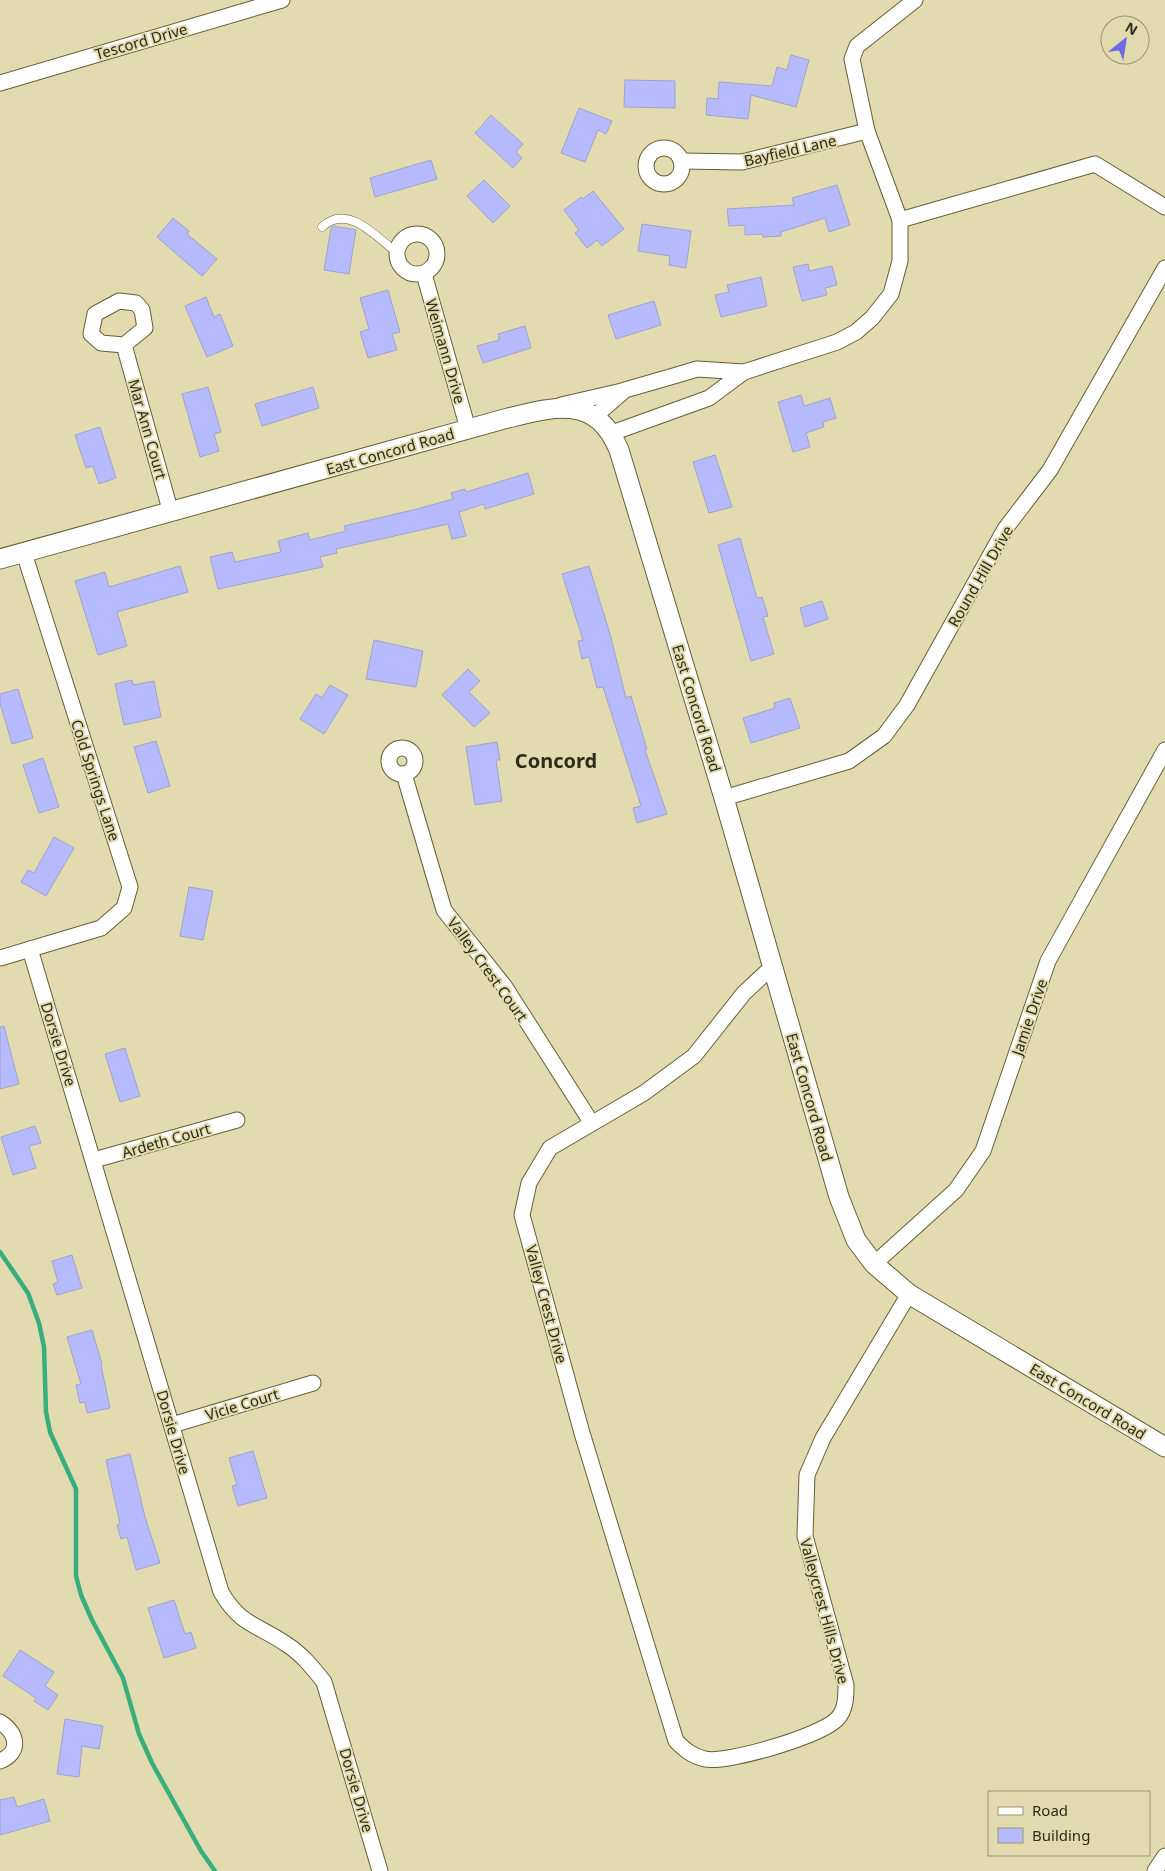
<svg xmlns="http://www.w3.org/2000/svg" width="1165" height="1871" viewBox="0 0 1165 1871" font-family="'Noto Sans',sans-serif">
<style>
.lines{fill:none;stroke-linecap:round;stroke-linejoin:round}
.stream{stroke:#39ae7d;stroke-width:4.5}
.building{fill:#b6bafe;stroke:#a0a3cb}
.service-casing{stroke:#655f37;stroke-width:9}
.minor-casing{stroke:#655f37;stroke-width:17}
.tertiary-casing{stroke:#655f37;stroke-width:21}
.service{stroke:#fff;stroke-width:8}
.minor{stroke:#fff;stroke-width:15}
.tertiary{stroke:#fff;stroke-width:19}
.labels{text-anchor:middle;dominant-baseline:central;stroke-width:4;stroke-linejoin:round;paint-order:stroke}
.street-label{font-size:15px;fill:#2e2c1b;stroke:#e1dbaf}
.district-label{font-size:20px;font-weight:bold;fill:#2e2c1b;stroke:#e1dbaf}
</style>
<rect width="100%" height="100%" fill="#e1dbaf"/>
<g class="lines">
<!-- stream -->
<polyline class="stream" points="0,1252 28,1293 39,1323 44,1347 46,1412 50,1432 76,1489 76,1576 81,1595 92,1620 123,1678 139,1734 152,1763 201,1851 215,1871"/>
</g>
<!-- building -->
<g class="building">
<polygon points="791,55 809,60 796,107 751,95 748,119 706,115 707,98 718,99 719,82 772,86 777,67 787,70"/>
<polygon points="625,80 675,81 675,108 624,107"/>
<polygon points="579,108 612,121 606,134 598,130 585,162 561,153"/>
<polygon points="491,115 523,144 516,152 522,158 513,168 475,133"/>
<polygon points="431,160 437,179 375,197 370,178"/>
<polygon points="484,180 510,206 493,223 467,196"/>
<polygon points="837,185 850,225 829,232 825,218 781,232 781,236 763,237 762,234 745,235 745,225 729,226 727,209 794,205 792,198"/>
<polygon points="593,191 624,229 602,246 597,240 587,248 575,233 579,230 564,210 581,197 583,199"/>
<polygon points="173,218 189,231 187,234 217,259 202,276 157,237"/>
<polygon points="642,224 691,231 686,268 669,265 670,256 638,251"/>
<polygon points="333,226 356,230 349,274 324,270 331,228"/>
<polygon points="808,264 809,271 832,266 837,285 825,288 827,295 802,301 793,267"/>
<polygon points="761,277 767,306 721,317 715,295 729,292 727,285"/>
<polygon points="388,290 400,332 392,334 397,350 368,358 360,332 369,329 360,298"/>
<polygon points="206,297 214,317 220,314 233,346 207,357 185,306"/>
<polygon points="654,301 661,325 616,339 608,315"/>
<polygon points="525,326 531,348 483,363 477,346 499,340 498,334"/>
<polygon points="208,387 221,432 214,434 219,451 200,457 182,394"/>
<polygon points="313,387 319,408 262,426 255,404"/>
<polygon points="801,395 804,406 830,398 836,418 823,422 824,427 806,433 810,447 793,452 778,402"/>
<polygon points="100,427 116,478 99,484 93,466 86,468 75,435"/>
<polygon points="715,455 732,507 709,513 693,462"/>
<polygon points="528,473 534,494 485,509 484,504 459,512 466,536 452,539 448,524 336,549 337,553 320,557 323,567 218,589 210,557 232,552 235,562 281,552 278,541 308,533 310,540 346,531 344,526 413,510 453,499 451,493 465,489 466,492"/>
<polygon points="740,538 757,598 762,597 768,616 763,617 774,654 751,661 718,545"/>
<polygon points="180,566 188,592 117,612 127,646 98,655 75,581 105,572 109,587"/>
<polygon points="589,566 610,634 626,698 631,696 647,749 645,750 667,814 637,823 633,808 641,806 603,687 597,688 589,657 582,659 578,641 583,640 562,574"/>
<polygon points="822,601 828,619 805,627 800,608"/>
<polygon points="374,640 423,651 416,687 366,679"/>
<polygon points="468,669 480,681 469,692 490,713 474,727 442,695"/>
<polygon points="132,680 133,685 154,681 161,717 124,725 115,684"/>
<polygon points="330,685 348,695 324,734 300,719 316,694 322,698"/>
<polygon points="18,689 33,738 12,744 0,703 0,694"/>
<polygon points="790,698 800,728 751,743 743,718 775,708 774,703"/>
<polygon points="156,741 170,786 148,793 134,747"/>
<polygon points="497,742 500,760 496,760 502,801 475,805 466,747"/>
<polygon points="43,758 59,807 39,813 23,765"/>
<polygon points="54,837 74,848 46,896 21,882 28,870 34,873"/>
<polygon points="189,887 213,891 203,940 180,936"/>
<polygon points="4,1026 19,1084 0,1089 0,1027"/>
<polygon points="125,1048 140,1096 120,1102 105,1054"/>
<polygon points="35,1126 41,1143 29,1146 36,1168 13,1175 1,1137"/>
<polygon points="72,1255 82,1288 57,1295 53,1284 58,1282 52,1261"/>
<polygon points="92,1330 102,1364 101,1365 110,1408 87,1413 85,1402 80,1403 76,1385 81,1384 67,1337"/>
<polygon points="253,1451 267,1498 238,1506 232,1486 237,1485 229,1458"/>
<polygon points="130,1454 145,1517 160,1563 136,1570 127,1537 121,1539 117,1525 120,1524 106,1460"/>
<polygon points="174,1600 185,1634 191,1632 196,1648 164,1658 148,1608"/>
<polygon points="20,1650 54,1672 45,1686 58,1695 48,1710 34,1701 36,1698 3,1676"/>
<polygon points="65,1719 103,1726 99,1749 82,1746 79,1777 57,1774"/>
<polygon points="14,1797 17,1807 44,1799 50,1821 0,1835 0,1800"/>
</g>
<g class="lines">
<defs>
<path id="service" d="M 322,227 C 347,203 376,236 397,253"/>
<g id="minor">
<polyline points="0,83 282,0"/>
<circle cx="664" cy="166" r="18"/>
<polyline points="681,161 742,162 867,131"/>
<polyline points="900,220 1095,164 1165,207"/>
<circle cx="417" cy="254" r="20"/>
<polyline points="424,274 468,429"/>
<polyline points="124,345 101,343 91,334 95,314 119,301 136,303 142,310 145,328 124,345 171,513"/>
<polyline points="561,405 622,391"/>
<polyline points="595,416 625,390 677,375 697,369 744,372"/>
<polyline points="612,433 709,398 744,372 837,342 856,332 872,318 891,294 900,261 900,220 867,131 852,59 857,46 915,0"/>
<circle cx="402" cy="761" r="13"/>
<polyline points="404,774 444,910 505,987 591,1122"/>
<polyline points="724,798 849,761 884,736 907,705 1005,529 1050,470 1165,268"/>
<path d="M 30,949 L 221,1592 C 241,1626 257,1624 286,1644 C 302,1654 313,1668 324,1682 L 380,1871"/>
<polyline points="0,958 101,928 124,908 130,887 24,553"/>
<path d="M 773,966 L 744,993 L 694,1056 L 644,1093 L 550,1148 L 529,1183 L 522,1215 L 582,1433 L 676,1741 C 685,1750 692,1756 705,1759 C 727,1764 824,1735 838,1718 C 846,1709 846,1696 846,1685 L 805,1536 L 807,1475 L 823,1438 L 909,1294"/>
<polyline points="94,1160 237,1120"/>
<polyline points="874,1264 956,1190 983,1151 1048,961 1165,750"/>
<polyline points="172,1425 313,1383"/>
<path d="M 0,1722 C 17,1733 22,1752 0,1761"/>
<polyline points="1155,1871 1165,1856"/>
</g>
<path id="tertiary" d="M 0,559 L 508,418 C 557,406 596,395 619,450 L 724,798 L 839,1197 L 856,1240 L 874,1264 L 909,1294 L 1165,1447"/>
</defs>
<!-- service casing -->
<use href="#service" class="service-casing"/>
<!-- minor casing -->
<use href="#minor" class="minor-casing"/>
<!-- tertiary casing -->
<use href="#tertiary" class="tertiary-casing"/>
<!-- service -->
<use href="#service" class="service"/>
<!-- minor -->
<use href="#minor" class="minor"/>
<!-- tertiary -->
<use href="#tertiary" class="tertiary"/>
</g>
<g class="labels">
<!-- street labels -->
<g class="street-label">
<text transform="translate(141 41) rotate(-16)">Tescord Drive</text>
<text transform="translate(790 150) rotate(-13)">Bayfield Lane</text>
<text transform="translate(446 351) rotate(74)">Weimann Drive</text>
<text transform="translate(148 429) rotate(74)">Mar Ann Court</text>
<text transform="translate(390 451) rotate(-16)">East Concord Road</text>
<text transform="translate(980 576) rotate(-60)">Round Hill Drive</text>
<text transform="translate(697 708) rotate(73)">East Concord Road</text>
<text transform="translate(96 780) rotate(72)">Cold Springs Lane</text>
<text transform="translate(488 969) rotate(54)">Valley Crest Court</text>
<text transform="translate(1029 1017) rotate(-71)">Jamie Drive</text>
<text transform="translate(59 1044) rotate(73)">Dorsie Drive</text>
<text transform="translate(810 1097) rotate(74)">East Concord Road</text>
<text transform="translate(166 1140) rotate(-16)">Ardeth Court</text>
<text transform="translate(547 1304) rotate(75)">Valley Crest Drive</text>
<text transform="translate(1088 1401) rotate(31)">East Concord Road</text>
<text transform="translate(242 1404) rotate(-17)">Vicie Court</text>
<text transform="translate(174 1432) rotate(74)">Dorsie Drive</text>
<text transform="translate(825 1611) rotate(75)">Valleycrest Hills Drive</text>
<text transform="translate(357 1790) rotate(74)">Dorsie Drive</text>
</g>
<!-- district labels -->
<g class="district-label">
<text x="556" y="760">Concord</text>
</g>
</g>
<!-- legend -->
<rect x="988" y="1791" width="162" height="65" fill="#e1dbaf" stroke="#999574"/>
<rect x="998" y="1807" width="25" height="8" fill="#ffffff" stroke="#999574"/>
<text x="1032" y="1816" font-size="15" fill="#2e2c1b">Road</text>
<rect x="998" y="1828" width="25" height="15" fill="#b6bafe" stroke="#999574"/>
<text x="1032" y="1841" font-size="15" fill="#2e2c1b">Building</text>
<!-- north arrow -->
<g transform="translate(1125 40) rotate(30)"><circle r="24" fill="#e1dbaf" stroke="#999574"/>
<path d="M0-4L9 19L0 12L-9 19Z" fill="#706be5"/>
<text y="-8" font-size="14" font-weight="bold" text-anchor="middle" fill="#2e2c1b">N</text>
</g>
</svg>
